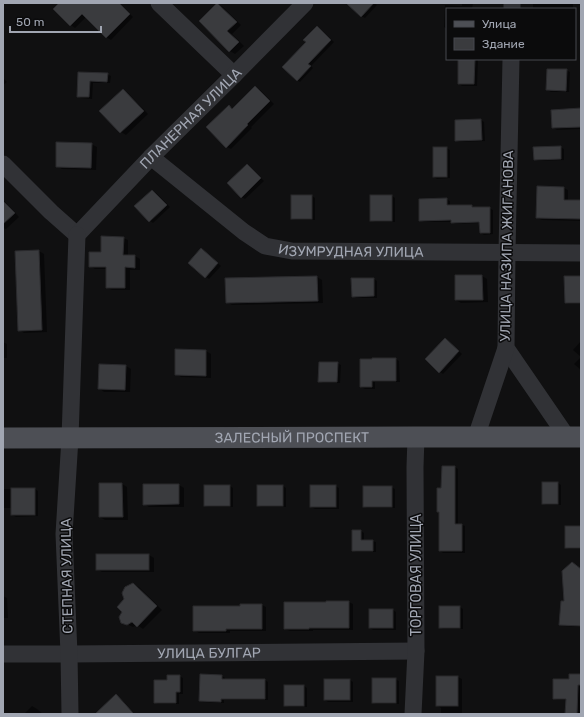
<svg xmlns="http://www.w3.org/2000/svg" width="584" height="717" viewBox="0 0 584 717" font-family="Rubik,sans-serif">
<style>
.shadow{fill:#0007}
.building{fill:#3a3b3e;stroke:#2a2a2d}
.lines{fill:none;stroke-linecap:round;stroke-linejoin:round}
.minor{stroke:#313236;stroke-width:17}
.major{stroke:#4d4f55;stroke-width:21}
.labels{text-anchor:middle;dominant-baseline:central;stroke-width:3;stroke-linejoin:round;paint-order:stroke}
.street-label{font-size:14px;fill:#a1a6b2;stroke:#0b0b0c}
</style>
<rect width="100%" height="100%" fill="#101011"/>
<!-- shadow -->
<g class="shadow">
<polygon points="61,3 119,3 133,17 111,40 106,37 86,17 75,28 71,25"/>
<polygon points="347,3 374,3 377,5 365,18 361,16"/>
<polygon points="462,3 473,3 472,9 447,9 447,29 444,27 445,5 462,6"/>
<rect x="533" y="3" width="40" height="6"/>
<polygon points="218,4 223,7 241,25 232,34 244,46 235,54 230,51 200,21"/>
<polygon points="317,27 320,29 334,42 311,66 313,68 300,82 297,80 307,42"/>
<polygon points="459,59 476,59 478,60 477,86 462,86 459,84"/>
<polygon points="566,70 570,72 569,92 551,92 547,90"/>
<polygon points="79,73 107,74 111,76 110,83 93,83 92,99 81,98 78,96"/>
<polygon points="3,78 7,82 3,85"/>
<polygon points="255,88 260,90 274,104 251,127 252,128 231,149 227,147 229,106 234,109"/>
<polygon points="123,90 128,93 148,114 126,135 121,132 101,111"/>
<polygon points="581,109 581,129 557,130 553,128"/>
<polygon points="481,120 484,122 485,141 459,142 456,140"/>
<polygon points="91,144 97,147 96,170 62,169 57,166"/>
<polygon points="560,147 564,149 564,160 538,161 535,160"/>
<polygon points="446,148 450,150 450,178 437,179 434,177"/>
<polygon points="247,165 250,167 264,181 245,199 241,197"/>
<polygon points="564,188 568,190 568,201 581,201 581,223 580,221 542,220 537,218"/>
<polygon points="152,191 156,193 170,207 153,223 150,221"/>
<polygon points="312,196 315,198 315,220 296,220 292,219"/>
<polygon points="392,196 395,198 395,222 375,222 371,220"/>
<polygon points="446,199 450,201 450,206 472,206 475,207 489,208 493,210 493,234 484,235 481,233 480,223 455,224 452,222 424,222 420,220"/>
<polygon points="3,200 19,217 6,229 3,228"/>
<polygon points="123,238 128,240 128,256 135,256 140,259 140,270 130,270 130,290 112,290 107,288 107,269 95,269 90,266 102,253"/>
<polygon points="202,249 221,266 209,279 190,263"/>
<polygon points="39,251 44,254 47,332 24,333 19,330"/>
<polygon points="456,276 482,276 487,279 488,302 461,303 456,300"/>
<polygon points="317,277 322,280 323,303 232,305 227,302"/>
<polygon points="581,277 581,304 569,304 566,303"/>
<polygon points="374,279 377,281 377,298 356,298 353,296"/>
<polygon points="448,341 462,354 443,374 440,372"/>
<polygon points="581,341 581,357 573,350"/>
<polygon points="3,342 7,344 7,358 3,358"/>
<polygon points="206,351 211,354 211,378 181,377 176,374"/>
<polygon points="581,357 581,370 574,364"/>
<polygon points="396,359 399,361 400,382 375,382 375,389 365,389 361,387 361,360"/>
<polygon points="337,363 341,365 340,383 323,383 319,381"/>
<polygon points="126,366 131,369 130,392 104,392 99,388"/>
<polygon points="455,467 458,469 458,525 462,525 465,526 465,553 443,553 440,551 440,513 438,512 442,489"/>
<polygon points="558,483 561,485 561,505 546,505 543,503"/>
<polygon points="100,484 122,484 127,487 128,520 105,520 100,517"/>
<polygon points="179,485 184,488 184,507 149,507 144,504"/>
<polygon points="230,486 233,488 233,507 209,507 205,506"/>
<polygon points="283,486 286,488 286,507 261,507 258,505"/>
<polygon points="335,486 339,488 339,509 315,509 311,507"/>
<polygon points="391,487 395,489 395,508 367,508 364,506"/>
<polygon points="3,489 35,489 38,491 38,516 16,517 12,515 12,508 3,508"/>
<polygon points="581,527 581,549 569,549 566,547"/>
<polygon points="361,531 364,533 364,541 372,541 376,542 376,552 356,552 353,550"/>
<polygon points="97,555 149,555 154,558 154,572 102,572 97,569"/>
<polygon points="572,563 581,569 581,627 564,626 560,624"/>
<polygon points="133,584 139,587 162,610 143,629 137,625 133,627 122,622 125,599"/>
<polygon points="3,596 7,598 8,618 3,618"/>
<polygon points="349,602 353,604 353,630 313,630 313,631 290,631 285,629"/>
<polygon points="262,605 266,607 266,631 230,631 230,633 199,633 194,630 241,607"/>
<polygon points="460,607 463,609 463,629 443,629 440,627"/>
<polygon points="393,610 396,612 396,630 373,630 370,628"/>
<polygon points="581,675 580,714 566,714 567,700 557,700 554,698 570,680"/>
<polygon points="179,676 183,678 183,694 179,694 179,704 158,704 155,702 168,681"/>
<polygon points="222,676 225,678 225,680 265,680 268,682 268,700 224,700 224,703 203,702 200,700"/>
<polygon points="458,677 462,679 462,714 441,714 441,708 437,705"/>
<polygon points="395,679 399,681 399,704 376,704 373,702"/>
<polygon points="350,680 353,682 353,702 328,702 325,700"/>
<polygon points="304,686 307,688 307,707 289,707 285,705"/>
<polygon points="116,696 119,697 135,714 104,714"/>
<polygon points="32,706 37,709 43,714 24,714"/>
</g>
<!-- building -->
<g class="building">
<polygon points="59,3 119,3 130,14 106,38 82,14 70,26 53,9"/>
<polygon points="217,3 237,22 227,31 239,42 229,52 199,21"/>
<polygon points="346,3 374,3 361,17"/>
<polygon points="317,26 331,40 308,64 311,66 297,81 282,67 306,42 303,40"/>
<polygon points="458,59 475,59 474,84 458,84"/>
<polygon points="547,69 567,69 566,91 546,90"/>
<polygon points="78,72 108,73 107,82 90,81 89,97 77,97"/>
<polygon points="255,86 270,101 247,124 248,125 226,148 206,127 229,105 232,109"/>
<polygon points="123,89 144,111 120,133 99,111"/>
<polygon points="581,108 581,127 552,128 551,110"/>
<polygon points="481,119 482,140 455,141 455,120"/>
<polygon points="56,142 92,143 91,168 56,167"/>
<polygon points="561,146 561,159 534,160 533,147"/>
<rect x="433" y="147" width="14" height="30"/>
<polygon points="247,164 261,178 241,198 227,183"/>
<polygon points="537,186 564,187 564,200 581,200 581,219 536,218"/>
<polygon points="152,190 167,205 149,222 134,206"/>
<rect x="291" y="195" width="21" height="24"/>
<rect x="370" y="195" width="22" height="26"/>
<polygon points="447,198 447,205 472,205 472,207 490,207 490,233 480,233 479,222 451,223 451,220 419,221 419,199"/>
<polygon points="3,201 15,213 3,224"/>
<polygon points="101,236 124,237 123,255 135,255 135,268 125,267 125,288 106,288 106,267 89,267 89,252 101,252"/>
<polygon points="201,248 218,263 205,278 188,263"/>
<polygon points="39,250 42,330 18,331 15,251"/>
<polygon points="455,275 482,275 483,300 455,300"/>
<polygon points="317,276 318,301 226,303 225,278"/>
<polygon points="564,276 581,276 581,303 565,303"/>
<polygon points="351,278 374,278 374,296 352,297"/>
<polygon points="445,338 459,351 439,373 425,359"/>
<polygon points="175,349 206,350 206,376 175,375"/>
<polygon points="372,358 396,358 396,381 372,381 372,387 360,387 360,359 372,359"/>
<polygon points="319,362 338,362 337,382 318,382"/>
<polygon points="99,364 126,365 125,390 98,389"/>
<polygon points="442,466 455,466 455,524 462,524 462,551 439,551 439,512 437,512 437,488 441,488"/>
<rect x="542" y="482" width="16" height="22"/>
<polygon points="99,483 122,483 123,517 99,517"/>
<polygon points="143,484 179,484 179,504 143,505"/>
<rect x="204" y="485" width="26" height="21"/>
<rect x="257" y="485" width="26" height="21"/>
<rect x="310" y="485" width="26" height="22"/>
<rect x="363" y="486" width="29" height="21"/>
<rect x="11" y="488" width="24" height="27"/>
<rect x="565" y="526" width="16" height="22"/>
<polygon points="352,530 361,530 361,540 373,540 373,551 352,551"/>
<rect x="96" y="554" width="53" height="16"/>
<polygon points="572,562 581,569 581,626 559,625 561,601 564,601 562,571"/>
<polygon points="133,583 157,606 137,627 132,622 127,625 121,623 119,617 122,612 117,607 124,599 122,593 125,587"/>
<polygon points="326,601 349,601 349,628 309,628 309,629 284,629 284,602 326,602"/>
<polygon points="240,604 262,604 262,629 226,629 226,631 193,631 193,606 240,606"/>
<rect x="439" y="606" width="21" height="22"/>
<rect x="369" y="609" width="24" height="19"/>
<polygon points="200,674 222,675 222,679 265,679 265,699 221,699 221,702 199,701"/>
<polygon points="569,674 581,674 581,685 578,685 577,714 565,714 566,699 553,699 553,679 569,679"/>
<polygon points="167,675 180,675 180,692 176,692 176,703 154,703 154,680 167,680"/>
<rect x="436" y="676" width="22" height="30"/>
<rect x="372" y="678" width="24" height="25"/>
<rect x="324" y="679" width="26" height="21"/>
<rect x="284" y="685" width="20" height="21"/>
<polygon points="116,694 134,714 95,714"/>
</g>
<g class="lines">
<!-- minor -->
<g class="minor">
<polyline points="159,3 234,75"/>
<polyline points="512,9 512,3"/>
<polyline points="511,59 507,252 506,348 567,437"/>
<path id="s1" d="M 151,157 L 244,232 L 265,246 L 292,251 L 581,253"/>
<polyline points="3,164 51,212 77,235"/>
<path id="s2" d="M 77,235 L 151,157 L 234,75 L 305,3"/>
<polyline points="476,437 506,348"/>
<path id="s3" d="M 3,654 L 69,654 L 416,651"/>
<polyline points="70,714 69,654 64,534 70,438 77,235"/>
<polyline points="413,714 416,651 415,467 416,437"/>
</g>
<!-- major -->
<path class="major" id="s4" d="M 3,438 L 416,437 L 581,437"/>
</g>
<g class="labels">
<!-- street labels -->
<g class="street-label">
<text stroke="none"><textPath href="#s2" startOffset="163">ПЛАНЕРНАЯ УЛИЦА</textPath></text>
<text transform="translate(507 246) rotate(-89)">УЛИЦА НАЗИПА ЖИГАНОВА</text>
<text stroke="none"><textPath href="#s1" startOffset="231">ИЗУМРУДНАЯ УЛИЦА</textPath></text>
<text stroke="none"><textPath href="#s4" startOffset="289">ЗАЛЕСНЫЙ ПРОСПЕКТ</textPath></text>
<text transform="translate(416 575) rotate(-90)">ТОРГОВАЯ УЛИЦА</text>
<text transform="translate(67 576) rotate(-91)">СТЕПНАЯ УЛИЦА</text>
<text stroke="none"><textPath href="#s3" startOffset="206">УЛИЦА БУЛГАР</textPath></text>
</g>
</g>
<!-- border -->
<rect width="584" height="717" fill="none" stroke="#a1a6b2" stroke-width="8"/>
<!-- legend -->
<rect x="446" y="8" width="130" height="52" fill="#0b0b0c" stroke="#47494e"/>
<rect x="454" y="21" width="20" height="6" fill="#4d4f55" stroke="#47494e"/>
<text x="482" y="28" font-size="12" fill="#a1a6b2">Улица</text>
<rect x="454" y="38" width="20" height="12" fill="#3a3b3e" stroke="#47494e"/>
<text x="482" y="48" font-size="12" fill="#a1a6b2">Здание</text>
<!-- scale -->
<path d="M10 26v6h91v-6" fill="none" stroke="#a1a6b2" stroke-width="2"/>
<text x="16" y="26" font-size="12" fill="#a1a6b2" stroke="#0b0b0c" stroke-width="3" paint-order="stroke">50 m</text>
</svg>
